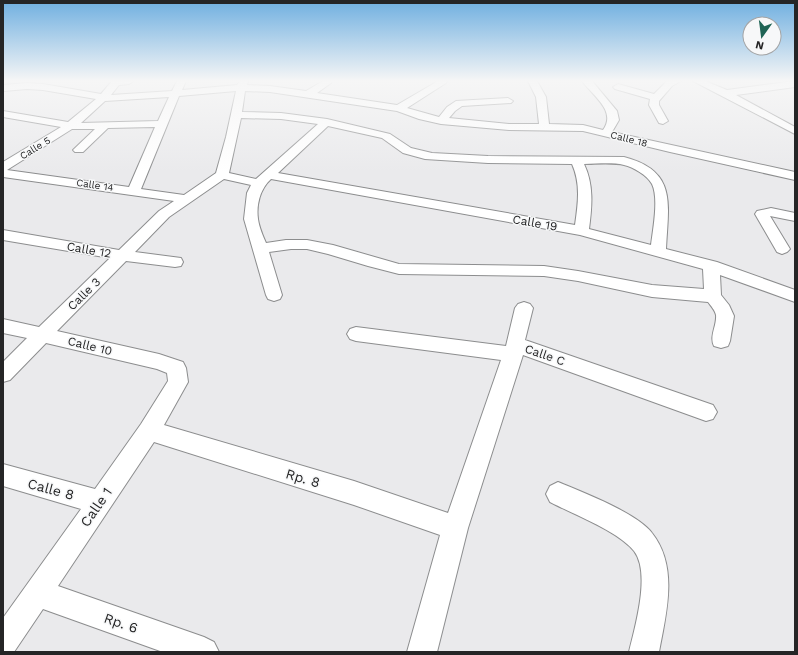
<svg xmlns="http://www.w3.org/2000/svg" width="798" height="655" viewBox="0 0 798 655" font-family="'Work Sans',sans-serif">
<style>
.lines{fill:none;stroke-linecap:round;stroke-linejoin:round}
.minor-casing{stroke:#8c8d8e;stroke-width:2}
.minor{fill:#fff;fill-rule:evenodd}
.labels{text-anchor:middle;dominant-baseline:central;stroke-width:3;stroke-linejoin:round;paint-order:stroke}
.far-street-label{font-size:10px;fill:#252526;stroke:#f7f8f9}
.street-label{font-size:12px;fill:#252526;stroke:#f7f8f9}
.near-street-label{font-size:14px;fill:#252526;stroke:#f7f8f9}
</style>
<rect width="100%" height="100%" fill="#eaeaec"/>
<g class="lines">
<defs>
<g id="minor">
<path d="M 112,81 L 134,81 L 129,84 L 119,85 L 111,95 L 172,91 L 177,81 L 186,81 L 182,90 L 237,85 L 240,81 L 248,81 L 247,85 L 270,86 L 306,91 L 323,81 L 332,81 L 331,83 L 317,93 L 397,105 L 438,81 L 447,81 L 446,83 L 407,108 L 439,117 L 447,107 L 456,101 L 508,98 L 513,101 L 511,103 L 462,106 L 455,111 L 449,118 L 509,124 L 539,124 L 536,97 L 528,81 L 537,81 L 546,97 L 549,124 L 583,125 L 603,130 C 617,111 593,96 582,81 L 592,81 L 617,111 L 619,120 L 612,132 L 795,172 L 795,180 L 670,152 L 583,131 L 509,130 L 441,124 L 419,119 L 397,111 L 270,92 L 245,91 L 242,112 L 281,113 L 327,119 L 390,134 L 411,148 L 432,153 L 488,156 L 624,157 C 678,171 668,204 666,249 L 717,262 L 795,290 L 795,302 L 720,275 L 721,295 L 729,305 L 734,316 L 730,341 L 728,346 L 721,348 L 714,346 C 709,336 717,326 716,315 C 715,310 711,306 708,302 L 652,297 L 578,281 L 544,276 L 399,274 L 368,266 L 328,254 L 307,249 L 291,249 L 269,252 L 282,295 L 280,299 L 274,301 L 268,299 L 266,295 L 244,219 L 247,193 L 251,185 L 224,179 L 169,217 L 135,252 L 181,258 L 183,262 L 181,266 L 175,267 L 126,261 L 57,331 L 159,354 L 183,362 L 186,368 L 188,382 L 164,425 L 354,481 L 448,513 L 501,360 L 356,341 L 350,339 L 347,334 L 350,329 L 356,327 L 506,346 L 515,308 L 518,304 L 524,302 L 530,304 L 533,308 L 525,340 L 713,405 L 717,412 L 713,419 L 706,421 L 523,355 L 468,528 L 437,652 L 407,652 L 440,535 L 354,505 L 154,442 L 58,586 L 204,637 L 214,642 L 219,652 L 163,652 L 43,609 L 14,652 L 3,652 L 3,618 L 81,509 L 3,486 L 3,464 L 95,489 L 141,424 L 168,381 L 167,373 L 157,369 L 46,343 L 10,380 L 3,382 L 3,362 L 27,338 L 3,333 L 3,319 L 39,327 L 110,258 L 3,240 L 3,230 L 119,250 L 159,211 L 174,201 L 3,177 L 3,162 L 61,127 L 3,117 L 3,111 L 68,122 L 96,99 L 43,90 L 27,89 L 3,91 L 3,85 L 27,83 L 43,84 L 101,94 ZM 236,91 L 226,137 L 216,173 L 184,195 L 141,189 L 179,96 ZM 169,97 L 158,121 L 81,123 L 105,101 ZM 241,118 L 281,119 L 318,124 L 256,179 L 229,173 ZM 328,126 L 382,138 L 403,153 L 425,159 L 488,163 L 572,164 C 581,184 578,204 575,225 L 278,173 ZM 155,127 L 129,187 L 7,170 L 72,129 L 95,129 L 73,150 L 75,152 L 83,152 L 108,128 ZM 584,164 C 596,164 612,162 624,165 C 633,167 647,175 652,184 C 659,198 653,229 651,245 L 589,229 C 592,206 594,185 584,164 ZM 271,179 L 580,235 L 703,269 L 704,289 L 652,285 L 578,271 L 544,266 L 399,264 L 333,245 L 307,240 L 286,240 L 266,243 C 263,236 259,227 258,219 C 256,205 260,189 271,179 Z"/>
<polygon points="669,81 681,81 672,86 659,101 659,105 668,121 663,124 659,123 649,105 650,99 615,89 613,87 618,84 654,94 666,82"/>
<polygon points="693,81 705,81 727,90 795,81 795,87 736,95 795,127 795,134"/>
<polygon points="771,208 795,213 795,221 770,216 790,249 787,252 782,254 777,252 755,214 757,211"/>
<path d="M 558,482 C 582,492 637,513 652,533 C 679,567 666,614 659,652 L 629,652 C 635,627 651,573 634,551 C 618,531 573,514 550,502 L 546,494 L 550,486 Z"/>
</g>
</defs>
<!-- minor casing -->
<use href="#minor" class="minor-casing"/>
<!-- minor -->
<use href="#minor" class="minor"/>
</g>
<!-- sky -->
<linearGradient id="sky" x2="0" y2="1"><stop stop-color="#6fafe0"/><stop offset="0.47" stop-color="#f6f6f6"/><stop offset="1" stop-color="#f6f6f6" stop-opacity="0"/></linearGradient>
<rect width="798" height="172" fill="url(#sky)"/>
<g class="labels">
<!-- far-street labels -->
<g class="far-street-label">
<text transform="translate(629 139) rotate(14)">Calle 18</text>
<text transform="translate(35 148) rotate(-31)">Calle 5</text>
<text transform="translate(95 185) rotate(8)">Calle 14</text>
</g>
<!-- street labels -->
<g class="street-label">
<text transform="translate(535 223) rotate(10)">Calle 19</text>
<text transform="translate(89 250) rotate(10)">Calle 12</text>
<text transform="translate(84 294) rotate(-45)">Calle 3</text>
<text transform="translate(90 346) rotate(14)">Calle 10</text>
<text transform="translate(545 355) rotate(19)">Calle C</text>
</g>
<!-- near-street labels -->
<g class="near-street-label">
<text transform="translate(303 478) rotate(17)">Rp. 8</text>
<text transform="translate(51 489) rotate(15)">Calle 8</text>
<text transform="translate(96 507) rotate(-55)">Calle 1</text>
<text transform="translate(121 623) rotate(19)">Rp. 6</text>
</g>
</g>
<!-- border -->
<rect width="798" height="655" fill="none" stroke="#252526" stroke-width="8"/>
<!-- north arrow -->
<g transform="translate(762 36) rotate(194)"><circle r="19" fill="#f7f8f9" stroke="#a3a4a5"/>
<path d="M0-3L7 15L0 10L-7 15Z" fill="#1f6455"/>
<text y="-6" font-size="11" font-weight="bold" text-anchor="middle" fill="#252526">N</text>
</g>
</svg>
